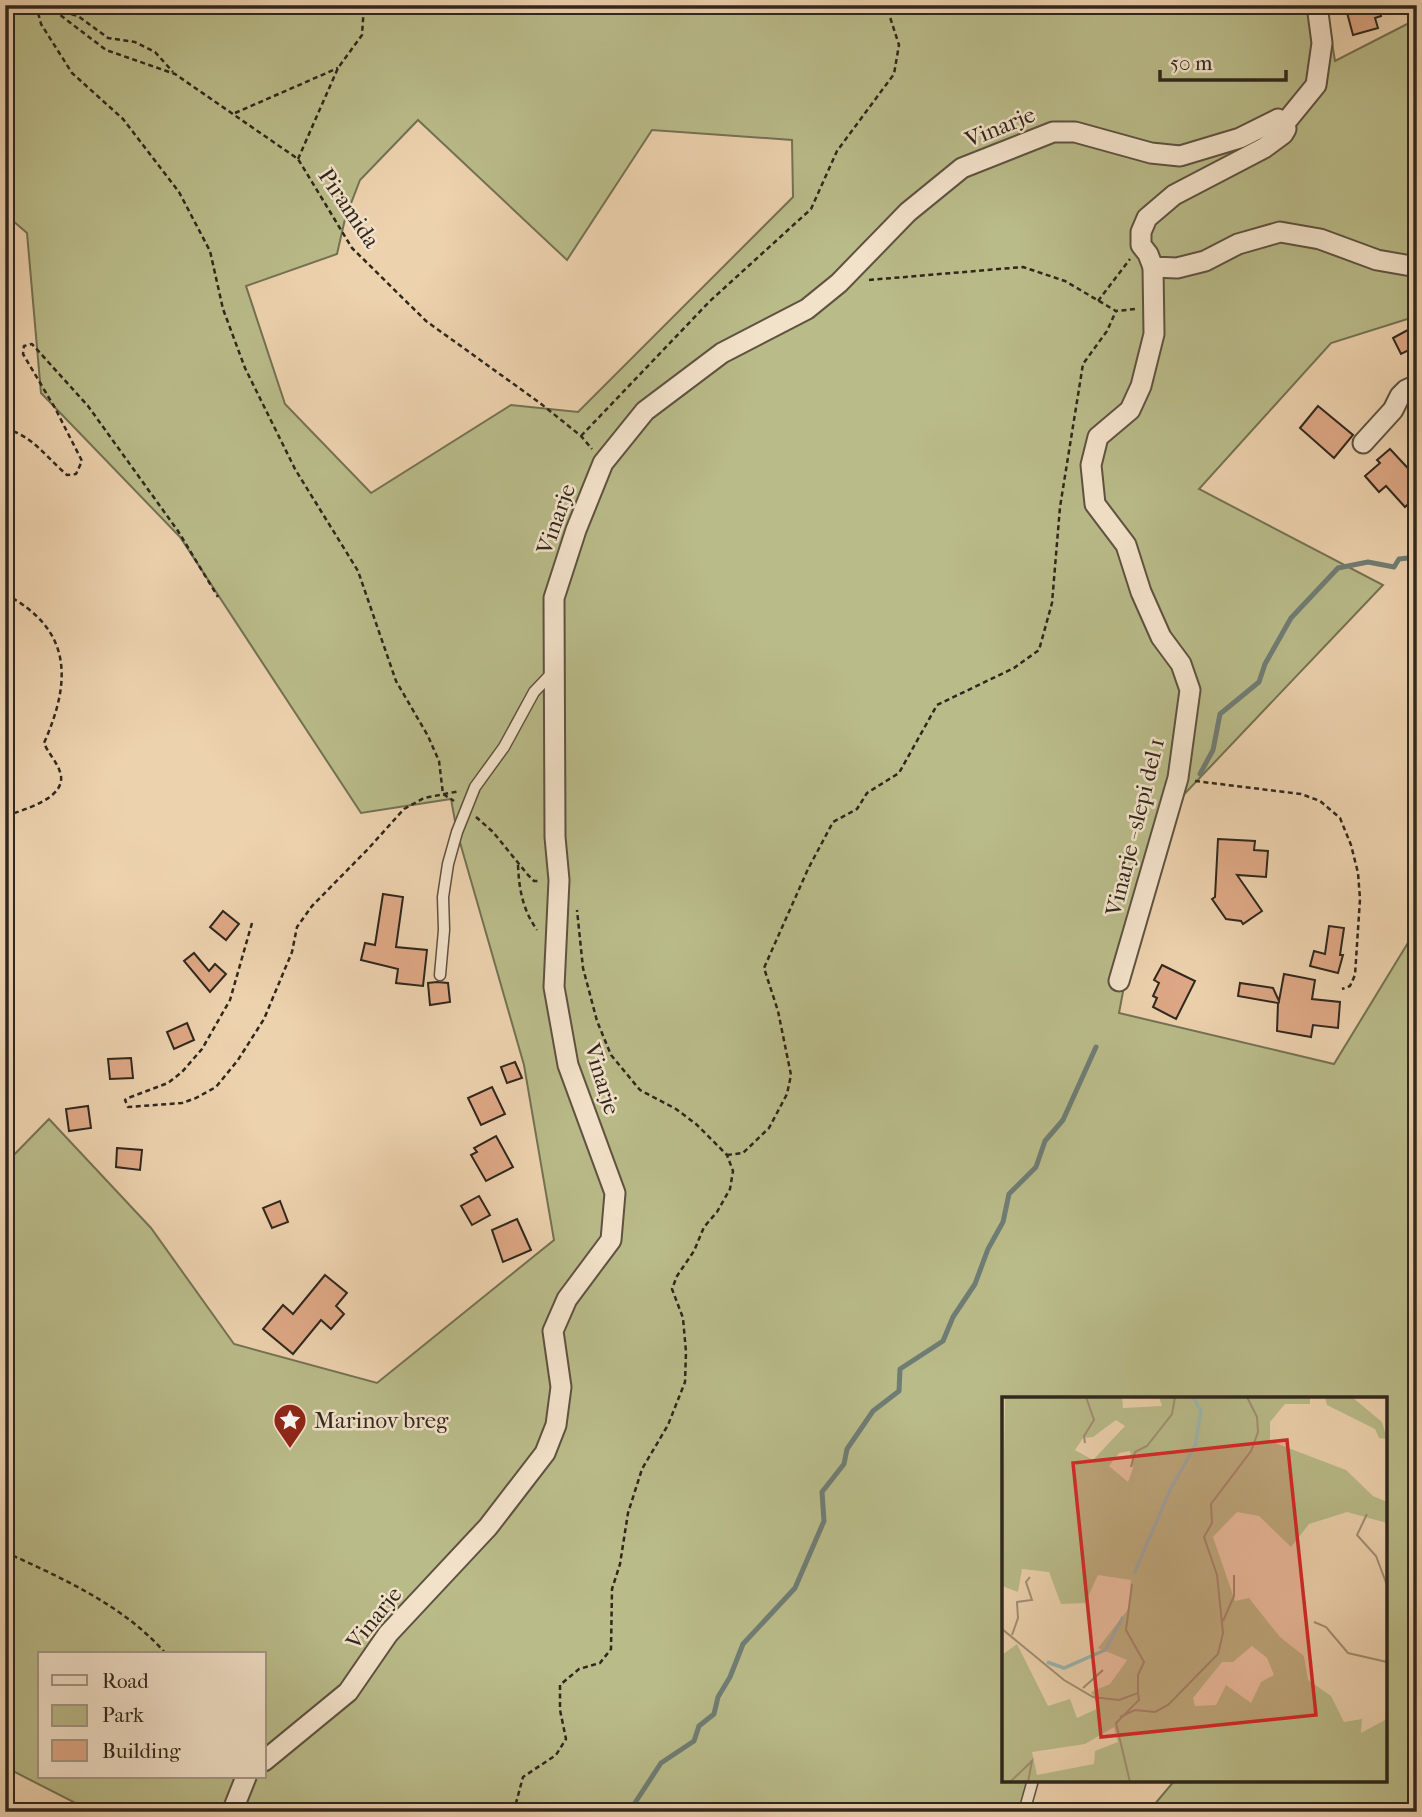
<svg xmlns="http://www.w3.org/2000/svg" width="1422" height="1817" viewBox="0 0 1422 1817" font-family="'IM FELL French Canon',serif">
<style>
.green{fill:#b9bb89;stroke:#747153;stroke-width:2;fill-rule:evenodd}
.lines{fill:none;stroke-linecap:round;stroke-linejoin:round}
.stream{stroke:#6f7d75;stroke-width:5}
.building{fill:#dfa886;stroke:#2f271d;stroke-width:2}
.lane-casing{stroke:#5e5241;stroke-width:13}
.street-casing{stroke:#5e5241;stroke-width:23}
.path{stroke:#2f271d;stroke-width:2.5;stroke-dasharray:5 3.5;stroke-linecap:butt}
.lane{stroke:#f3e2ca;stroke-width:10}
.street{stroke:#f3e2ca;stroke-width:19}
.labels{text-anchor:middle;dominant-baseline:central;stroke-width:5;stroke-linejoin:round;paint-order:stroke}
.street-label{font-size:23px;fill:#2f271d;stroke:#f3e2ca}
.poi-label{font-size:23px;fill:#2f271d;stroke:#f3e2ca;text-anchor:start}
.inset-river{fill:none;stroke:#9ab6b0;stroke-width:3.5}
.inset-road{fill:none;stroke:#a18e74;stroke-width:2}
.view{fill:#d62828;fill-opacity:0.15;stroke:#d62828;stroke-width:3.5}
.inset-edge{fill:none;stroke:#2f271d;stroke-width:3.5}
</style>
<rect width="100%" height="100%" fill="#edd2ae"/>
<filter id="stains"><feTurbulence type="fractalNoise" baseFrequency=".00286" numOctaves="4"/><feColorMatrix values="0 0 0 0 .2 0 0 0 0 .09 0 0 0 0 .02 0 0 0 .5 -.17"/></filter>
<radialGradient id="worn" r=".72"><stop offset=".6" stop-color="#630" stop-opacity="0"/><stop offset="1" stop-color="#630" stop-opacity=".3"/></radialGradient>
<!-- green -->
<path class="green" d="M 5,5 L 1326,5 L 1335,61 L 1417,19 L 1417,195 L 1415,197 L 1417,202 L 1417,316 L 1331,343 L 1199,489 L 1383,585 L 1154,826 L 1119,1013 L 1334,1064 L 1417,928 L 1417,1812 L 1148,1812 L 1175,1780 L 1385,1780 L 1385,1399 L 1004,1399 L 1004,1780 L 1030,1780 L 1031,1812 L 93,1812 L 5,1767 L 5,1164 L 49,1119 L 151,1228 L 234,1344 L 377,1383 L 554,1240 L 524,1065 L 457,832 L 451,799 L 361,813 L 180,537 L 41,393 L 27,233 L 5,214 ZM 418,120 L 567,260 L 652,130 L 792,140 L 793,197 L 578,412 L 511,405 L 371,493 L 285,404 L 246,286 L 337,254 L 345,219 L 360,180 ZM 40,1654 L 264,1654 L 264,1777 L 40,1777 Z"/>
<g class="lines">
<!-- stream -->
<g class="stream">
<polyline points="1200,774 1213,750 1220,714 1259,682 1265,664 1291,618 1338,568 1368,562 1394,567 1399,559 1417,557"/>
<polyline points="629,1812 661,1763 694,1741 699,1726 714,1714 718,1697 730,1677 743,1644 795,1588 824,1521 822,1492 844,1464 847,1449 873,1411 899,1391 900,1369 943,1341 953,1317 975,1284 988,1249 1003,1222 1009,1194 1036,1167 1045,1141 1063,1120 1096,1047"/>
</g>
</g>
<!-- building -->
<g class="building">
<polygon points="1345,5 1378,5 1381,16 1375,18 1378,28 1353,35"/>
<polygon points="1417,325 1417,346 1401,354 1393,338"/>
<polygon points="1318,406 1353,435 1334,458 1300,428"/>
<polygon points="1390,449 1417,478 1417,496 1405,507 1386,486 1379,492 1365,476 1380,463 1377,460"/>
<polygon points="1218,839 1255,841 1254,850 1268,851 1266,877 1237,875 1262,911 1243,924 1241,921 1226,919 1212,899 1215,897"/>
<polygon points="383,894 403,897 396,947 427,950 423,986 396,983 398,969 361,960 365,943 375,945"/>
<polygon points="223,911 239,924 226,940 210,927"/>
<polygon points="1329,926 1344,928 1340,955 1343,955 1338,973 1310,966 1314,951 1325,954"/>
<polygon points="194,953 209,971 215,964 226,974 210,992 184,961"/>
<polygon points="1162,965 1195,981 1176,1019 1153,1007 1157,998 1153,996 1159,983 1154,980"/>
<polygon points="1284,974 1315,980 1312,999 1340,1002 1338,1028 1313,1025 1311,1037 1277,1031 1278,1003 1238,996 1240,983 1273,988 1279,1001"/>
<polygon points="437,982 448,983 450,1002 430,1005 428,983"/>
<polygon points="187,1023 194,1040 174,1049 167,1032"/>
<polygon points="131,1058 133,1078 110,1079 108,1059"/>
<polygon points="515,1062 522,1078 507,1083 501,1067"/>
<polygon points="492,1087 505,1114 481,1125 468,1098"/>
<polygon points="88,1106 91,1128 69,1131 66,1109"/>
<polygon points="496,1136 513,1167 486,1181 471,1155 477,1152 474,1148"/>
<polygon points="117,1148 142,1150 140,1170 116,1167"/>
<polygon points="479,1196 490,1215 472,1225 461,1206"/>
<polygon points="280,1201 288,1222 272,1228 263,1208"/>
<polygon points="517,1219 531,1250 503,1262 492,1230"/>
<polygon points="325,1275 347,1293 336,1306 344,1314 331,1329 321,1320 293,1354 263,1329 283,1305 293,1314"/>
</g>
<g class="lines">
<defs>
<g id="lane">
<polyline points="440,975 444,930 443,897 448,864 457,832 475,787 504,747 534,692 552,673"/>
<polyline points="1024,1812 1033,1780"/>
</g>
<g id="street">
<polyline points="1285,123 1286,129 1283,134 1264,148 1174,195 1147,218 1141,232 1141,245 1148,254 1153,267 1177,268 1205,261 1238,244 1280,232 1320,239 1377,260 1417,267"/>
<polyline points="1285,123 1316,85 1322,43 1317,5"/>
<polyline points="1363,443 1393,410 1400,396 1406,390 1417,385"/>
<polyline points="1119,981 1178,778 1190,690 1181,664 1161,637 1141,592 1126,545 1095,504 1091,465 1098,437 1130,410 1141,386 1154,334 1153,267"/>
<polyline points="264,1761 348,1692 388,1634 488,1527 545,1453 556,1425 561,1387 553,1331 567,1299 611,1240 615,1193 568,1065 554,987 559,880 555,837 554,598 576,530 603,463 645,411 722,353 807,309 839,283 908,212 962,168 1053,132 1075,132 1151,153 1180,156 1240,138 1278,119 1285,123"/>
<polyline points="232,1812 246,1777"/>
</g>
</defs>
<!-- lane casing -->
<use href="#lane" class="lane-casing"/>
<!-- street casing -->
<use href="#street" class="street-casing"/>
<!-- path -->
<g class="path">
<polyline points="36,5 41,24 72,73 123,119 179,192 210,251 223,309 245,368 295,469 358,571 396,681 428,736 439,761 443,794 454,801"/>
<polyline points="47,5 106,50 175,74 298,159 352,248 426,321 540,403 581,436 592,449"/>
<polyline points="55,10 78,16 108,38 135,42 155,52 173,72"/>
<polyline points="235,113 338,68"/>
<polyline points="298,159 338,68 362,35 364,5"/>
<polyline points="869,280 1023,267 1065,281 1116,311 1135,309"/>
<polyline points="1098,301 1130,259"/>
<path d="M 5,429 C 31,434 47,458 67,475 L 76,474 L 82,461 L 55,408 L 23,354 L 24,346 L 32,344 L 88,406 L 178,531 L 218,597"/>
<polyline points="581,436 710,301 811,209 837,151 894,74 899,45 889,14 882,5"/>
<path d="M 5,594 C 72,629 72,680 44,743 C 48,753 57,762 60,772 C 69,798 23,810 5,816"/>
<polyline points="1195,781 1301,794 1320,801 1340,818 1351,845 1358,873 1360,899 1355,975 1350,986 1342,989"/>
<polyline points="476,817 493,832 528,875 534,881 539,881"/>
<path d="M 518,865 C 519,890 523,910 537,930"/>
<polyline points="252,923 230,1000 202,1049 182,1072 168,1083 128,1098 125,1100 128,1107 182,1103 196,1098 216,1087 238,1060 264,1019 292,952 297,927 312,906 368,849 404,809 424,798 460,791"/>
<polyline points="727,1155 743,1153 769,1128 787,1094 791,1075 778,1011 764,968 808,869 833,822 857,809 867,793 899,773 937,705 1014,668 1039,650 1052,603 1060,507 1083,364 1107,331 1116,311"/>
<path d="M 5,1552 C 62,1578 125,1606 166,1654"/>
<polyline points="519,1812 516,1803 523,1777 556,1755 566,1739 560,1710 560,1685 579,1669 600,1663 611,1649 612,1589 620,1564 628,1513 642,1469 668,1425 685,1382 686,1352 683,1318 672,1289 677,1276 694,1251 704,1227 717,1212 730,1189 733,1171 727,1155 696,1124 676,1109 640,1090 611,1055 597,1021 583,968 577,910"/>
</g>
<!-- lane -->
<use href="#lane" class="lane"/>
<!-- street -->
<use href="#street" class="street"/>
</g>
<!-- icons -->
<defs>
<symbol id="sight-pin" viewBox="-11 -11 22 30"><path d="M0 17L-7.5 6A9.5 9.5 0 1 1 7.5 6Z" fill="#8f2418" stroke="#f3e2ca"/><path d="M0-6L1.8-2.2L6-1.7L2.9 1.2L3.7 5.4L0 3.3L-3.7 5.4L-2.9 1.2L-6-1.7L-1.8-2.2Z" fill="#fff"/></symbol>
</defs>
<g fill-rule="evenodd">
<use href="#sight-pin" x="271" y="1401" width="38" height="52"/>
</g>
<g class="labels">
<!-- street labels -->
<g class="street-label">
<text transform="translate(1000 127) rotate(-22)">Vinarje</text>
<text transform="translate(349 208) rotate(56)">Piramida</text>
<text transform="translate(556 519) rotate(-70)">Vinarje</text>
<text transform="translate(1135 827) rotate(-76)">Vinarje - slepi del 1</text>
<text transform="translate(602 1079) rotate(73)">Vinarje</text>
<text transform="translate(374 1618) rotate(-51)">Vinarje</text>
</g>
<!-- poi labels -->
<g class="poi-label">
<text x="314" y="1420">Marinov breg</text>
</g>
</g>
<!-- overview -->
<g transform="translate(1002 1397)">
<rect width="385" height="385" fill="#edd2ae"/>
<path d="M 3,0 L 120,0 L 121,11 L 160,9 L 157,0 L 308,0 L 308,7 L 283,7 L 268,25 L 268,44 L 344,73 L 371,99 L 385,105 L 385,126 L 345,115 L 307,127 L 289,150 L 257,119 L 235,115 L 211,140 L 233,204 L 247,201 L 278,240 L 302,259 L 306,283 L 329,299 L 342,325 L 360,322 L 359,336 L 385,322 L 385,385 L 0,385 L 0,258 L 15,247 L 46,309 L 68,302 L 75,321 L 97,311 L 89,295 L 108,287 L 125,263 L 96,251 L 127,211 L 129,183 L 96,178 L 83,206 L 59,207 L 47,175 L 20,172 L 16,195 L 0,189 ZM 114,23 L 123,29 L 91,63 L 73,53 L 81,41 L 91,40 ZM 128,54 L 131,71 L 126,85 L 107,69 L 117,56 ZM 250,249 L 265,261 L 272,278 L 259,285 L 249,306 L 224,288 L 214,308 L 193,309 L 191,301 L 220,265 L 231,265 ZM 112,330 L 116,345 L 93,354 L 92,367 L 35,378 L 30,355 L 83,347 ZM 323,0 L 350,0 L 380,25 L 385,42 L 377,41 L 373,32 L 325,8 Z" fill="#b9bb89" fill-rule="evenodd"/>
<path class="inset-river" d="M 132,177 L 169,91 L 193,49 L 199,14 L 191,0M 45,265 L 62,271 L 103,253 L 121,220"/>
<path class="inset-road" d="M 83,46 L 82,39 L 92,23 L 84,0M 129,70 L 133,55 L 145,49 L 170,17 L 173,0M 365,117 L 355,138 L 374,159 L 385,188M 130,187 L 124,233 L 142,265 L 136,278 L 136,296M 221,224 L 232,199 L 232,178M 312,225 L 324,230 L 346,256 L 385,265M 0,232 L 62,283 L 91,300 L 117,303 L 136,296 L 137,303 L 114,326 L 128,385M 10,238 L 16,221 L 15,205 L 30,203 L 24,185 L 28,180M 81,291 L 101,273M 118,320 L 133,313 L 153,315 L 166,308 L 216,257 L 221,236 L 215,178 L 202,140 L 210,126 L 209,107 L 249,54 L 256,35 L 255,20 L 245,0M 8,385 L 30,364 L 26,385"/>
<path class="view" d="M 285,43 L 314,318 L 99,340 L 71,66 Z"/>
<rect width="385" height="385" class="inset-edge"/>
</g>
<!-- margin -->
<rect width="1422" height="1817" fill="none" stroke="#edd2ae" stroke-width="28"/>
<rect x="7" y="7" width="1408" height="1803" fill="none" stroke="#2f271d" stroke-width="3.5"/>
<rect x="14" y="14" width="1394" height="1789" fill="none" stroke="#2f271d" stroke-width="2"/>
<!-- legend -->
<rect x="38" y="1652" width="228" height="126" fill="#f3e2ca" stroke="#a59785" stroke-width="2"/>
<rect x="52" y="1675" width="35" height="10" fill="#f3e2ca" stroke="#a59785" stroke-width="2"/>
<text x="102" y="1688" font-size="21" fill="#2f271d">Road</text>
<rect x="52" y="1705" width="35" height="21" fill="#b9bb89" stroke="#a59785" stroke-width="2"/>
<text x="102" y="1722" font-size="21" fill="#2f271d">Park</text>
<rect x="52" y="1740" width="35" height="21" fill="#dfa886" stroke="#a59785" stroke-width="2"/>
<text x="102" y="1758" font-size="21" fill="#2f271d">Building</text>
<!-- scale -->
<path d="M1160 70v10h126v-10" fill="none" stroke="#2f271d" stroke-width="3.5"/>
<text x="1170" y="70" font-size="21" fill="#2f271d" stroke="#f3e2ca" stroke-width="5" paint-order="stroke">50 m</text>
<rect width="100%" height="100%" filter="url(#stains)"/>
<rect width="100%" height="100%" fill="url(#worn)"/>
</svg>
